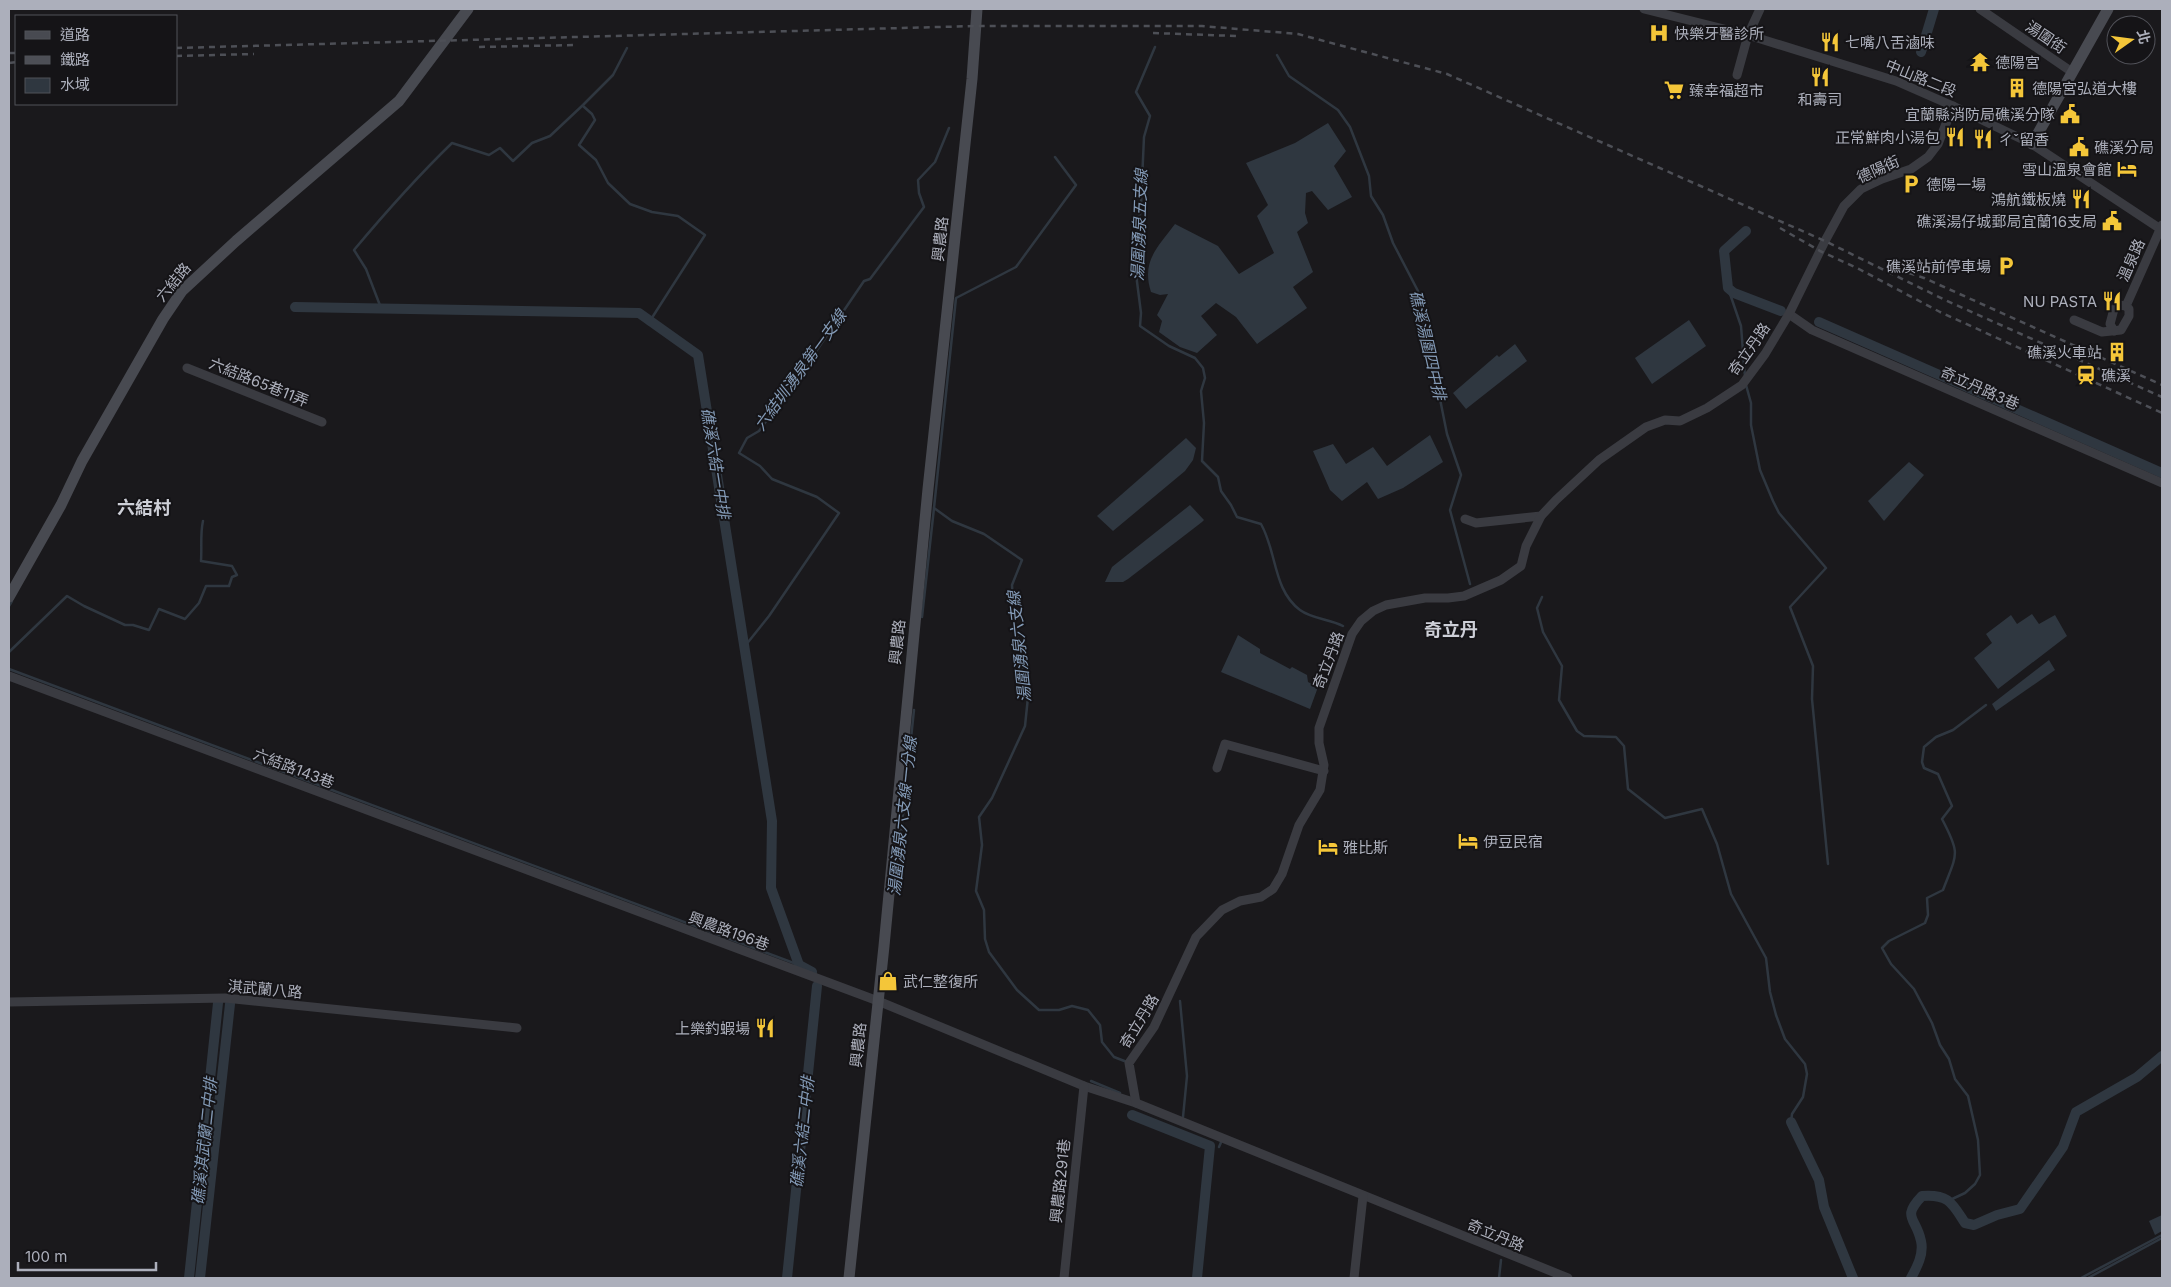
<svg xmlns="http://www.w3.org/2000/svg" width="2171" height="1287" viewBox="0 0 2171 1287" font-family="Inter,'Noto Sans TC',sans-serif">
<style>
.water{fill:#2f3740}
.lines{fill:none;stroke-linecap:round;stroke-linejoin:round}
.stream{stroke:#2f3740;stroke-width:2.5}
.canal{stroke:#2f3740;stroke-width:10}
.street{stroke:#3a3b41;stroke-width:9}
.secondary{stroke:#484a51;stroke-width:11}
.rail{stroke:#4d4f56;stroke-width:2.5;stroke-dasharray:6 5;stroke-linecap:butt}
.labels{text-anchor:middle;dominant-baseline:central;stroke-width:4;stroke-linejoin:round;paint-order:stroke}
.poi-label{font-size:15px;fill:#acafbb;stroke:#151417;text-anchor:start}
.street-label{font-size:15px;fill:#acafbb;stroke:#151417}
.water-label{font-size:16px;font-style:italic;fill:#839ab6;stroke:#151417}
.quarter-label{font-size:18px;font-weight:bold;fill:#cdcfd7;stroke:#151417}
</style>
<rect width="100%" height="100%" fill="#1a191c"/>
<!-- water -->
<g class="water">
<path d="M 1328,123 L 1346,151 L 1334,166 L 1352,197 L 1328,210 L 1312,191 L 1306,193 L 1305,213 L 1308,223 L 1297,232 L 1313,272 L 1293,287 L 1307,308 L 1257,344 L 1236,317 L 1216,303 L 1201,316 L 1217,335 L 1197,353 L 1180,347 L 1159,332 L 1162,321 L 1157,315 L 1168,294 L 1160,295 L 1151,292 C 1141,261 1158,247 1175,224 L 1218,246 L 1239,274 L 1274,253 L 1257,216 L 1268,205 L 1246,163 L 1295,143 Z"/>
<polygon points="1689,320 1706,346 1652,384 1635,358"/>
<polygon points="1515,344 1527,361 1466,409 1453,393 1497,355 1499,357"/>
<polygon points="1430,435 1443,462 1403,488 1378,499 1367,482 1342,501 1330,490 1313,451 1333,444 1346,464 1373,447 1387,466"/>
<polygon points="1186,438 1196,448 1193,460 1185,471 1113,531 1097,516"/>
<polygon points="1909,462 1924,475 1884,521 1868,501"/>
<polygon points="1190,505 1204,520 1202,522 1128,579 1123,582 1105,582 1112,567"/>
<polygon points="2032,614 2039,624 2055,615 2067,636 1998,689 1974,658 1992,643 1986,634 2011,615 2017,624"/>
<polygon points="1238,635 1260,649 1260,653 1290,669 1292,667 1307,675 1308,682 1318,687 1310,709 1221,672"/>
<polygon points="2049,660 2055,670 1996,711 1992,704"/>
<polygon points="2162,1215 2162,1231 2155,1235 2149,1221"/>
</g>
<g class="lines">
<!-- stream -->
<g class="stream">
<path d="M 1155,47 L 1136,92 L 1150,116 L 1144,137 L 1141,203 L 1135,266 L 1141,313 L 1140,326 L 1169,346 L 1195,358 L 1203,368 L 1205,378 L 1201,391 L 1204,423 L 1202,461 L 1218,477 L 1221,491 L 1231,505 L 1237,517 L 1261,524 C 1277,552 1273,590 1300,610 C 1312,619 1330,619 1343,626"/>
<polyline points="1277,55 1289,76 1338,110 1350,127 1369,176 1371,196 1383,215 1393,243 1418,291 1422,307 1427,352 1437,384 1447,434 1461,475 1450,510 1470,584"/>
<polyline points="583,106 592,114 595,120 579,145 596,160 608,183 630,204 652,212 678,216 705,235 648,324"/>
<polyline points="1055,157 1076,185 1016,267 956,298 934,508 952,521 984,534 1022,560 1012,585 1014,620 1028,697 1025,726 992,798 979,817 982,845 976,891 984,910 985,939 989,952 1017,990 1039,1010 1059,1010 1072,1006 1088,1010 1100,1025 1102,1042 1114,1057 1127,1062"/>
<polyline points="1728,288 1741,326 1745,377"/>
<path d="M 381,308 L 366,269 L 354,250 C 385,213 417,177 452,143 L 489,155 L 500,148 L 513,161 L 532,143 L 550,136 L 583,105 L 613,75 L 627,48"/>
<polyline points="1746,385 1751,403 1751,425 1760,470 1773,501 1779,513 1826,568 1790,607 1813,666 1812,699 1828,864"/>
<polyline points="1542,597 1537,608 1543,632 1562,666 1559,700 1577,731 1584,736 1616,737 1624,746 1628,789 1665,818 1702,809 1717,844 1731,894 1766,958 1770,992 1776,1015 1785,1039 1805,1064 1807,1074 1803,1097 1792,1114 1791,1122"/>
<polyline points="9,606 12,601"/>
<polyline points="922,617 934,508"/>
<polyline points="745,646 769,616 839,513 817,497 772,479 760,466 739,453 747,438 759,431 804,369 864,281 870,279 924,207 919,193 918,180 935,162 949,128"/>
<path d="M 9,652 L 67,596 L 84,606 L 125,625 L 133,625 L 149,630 L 159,609 L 185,619 L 199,603 L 206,586 L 229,586 L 232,577 L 237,575 L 232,566 L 201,561 C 202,547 200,534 203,521"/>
<polyline points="9,669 799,965"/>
<polyline points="901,833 914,710"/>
<polyline points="1180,1001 1187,1076 1183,1117"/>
<polyline points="1091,1081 1120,1093"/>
<polyline points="1219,1147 1222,1140"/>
<path d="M 1950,1200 L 1965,1193 L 1975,1184 L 1980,1175 L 1978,1140 L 1968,1096 L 1955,1079 L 1949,1059 L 1940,1045 L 1932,1023 L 1914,989 L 1891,964 L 1882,948 L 1889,941 L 1925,923 L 1928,915 L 1927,898 L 1943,890 C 1957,853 1961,855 1942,819 L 1952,806 L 1938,774 L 1924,768 L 1922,762 L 1924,747 L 1936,737 L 1953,730 L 1986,705"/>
<polyline points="1499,1278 1501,1260"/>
<polyline points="2081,1278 2162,1235"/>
<polyline points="2088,1278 2162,1238"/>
</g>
<!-- canal -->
<g class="canal">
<polyline points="1921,52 1934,9"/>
<polyline points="1746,231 1724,251 1728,288 1734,293 1781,311"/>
<polyline points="295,307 639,313 698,355 772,821 771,888 799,965 812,972"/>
<polyline points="1819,322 2162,473"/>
<polyline points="1132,1115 1210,1146 1197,1278"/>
<polyline points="1791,1122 1819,1180 1824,1207 1853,1278"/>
<polyline points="189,1278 218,1003"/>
<polyline points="200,1278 230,1004"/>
<polyline points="787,1278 817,986"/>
<path d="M 1911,1278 C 1917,1267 1924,1254 1921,1241 C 1916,1217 1901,1218 1922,1196 C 1949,1194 1952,1203 1965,1223 L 1974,1225 L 1997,1215 L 2020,1209 L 2063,1147 L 2076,1112 L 2137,1077 L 2162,1056"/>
</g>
<!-- street -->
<g class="street">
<polyline points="1644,9 1748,35 1896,81 1953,106 2032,144 2162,230"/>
<polyline points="1980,9 2072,72"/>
<polyline points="1737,75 1748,35 1760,9"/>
<polyline points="2126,306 2162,225"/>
<polyline points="1789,314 1812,330 2162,483"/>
<polyline points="2074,320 2102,332 2121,330 2129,316 2129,309 2126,306"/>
<polyline points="2114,331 2110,324 2114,309 2119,305 2126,306"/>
<polyline points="187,368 322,422"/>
<polyline points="1465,519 1476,523 1541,516"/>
<polyline points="9,676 878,1001 1084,1086 1136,1103 1568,1278"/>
<polyline points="1217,768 1225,744 1324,771"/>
<polyline points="9,1002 225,998 517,1028"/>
<polyline points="1136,1103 1129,1063 1154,1027 1196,937 1222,910 1240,901 1261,897 1273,889 1282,874 1299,825 1320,790 1324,765 1319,743 1319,728 1352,634 1361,621 1373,611 1386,605 1425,598 1448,598 1464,596 1501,580 1521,566 1526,546 1541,516 1556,500 1599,460 1646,427 1665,420 1680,421 1707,408 1742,385 1765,354 1789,314 1825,241 1844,206 1861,189 1882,179 1911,169 1928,157 1938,144 1953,106"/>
<polyline points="1064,1278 1084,1086"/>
<polyline points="1354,1278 1363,1196"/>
</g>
<!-- secondary -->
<g class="secondary">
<polyline points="2032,144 2108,9"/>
<polyline points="9,597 61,505 82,461 163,319 182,291 236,241 399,101 468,9"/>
<polyline points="849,1278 884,946 928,489 972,79 977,9"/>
</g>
<!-- rail -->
<g class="rail">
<polyline points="1153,33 1236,36"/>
<polyline points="479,47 574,45"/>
<polyline points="176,48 975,26 1202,26 1298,34 1447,74 1825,241 1945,300 2162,397"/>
<polyline points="9,53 16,53"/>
<polyline points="176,56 254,54"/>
<polyline points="9,63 16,62"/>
<polyline points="1780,228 1820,251 1859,269 1940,312 2162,413"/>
<polyline points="1888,266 1924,278 2162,385"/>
</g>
</g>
<!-- icons -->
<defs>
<symbol id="hospital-bare" viewBox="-9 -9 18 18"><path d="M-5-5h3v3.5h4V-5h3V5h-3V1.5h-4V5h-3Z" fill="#f4c639" stroke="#151417" stroke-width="2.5" paint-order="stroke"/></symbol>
<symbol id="restaurant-bare" viewBox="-9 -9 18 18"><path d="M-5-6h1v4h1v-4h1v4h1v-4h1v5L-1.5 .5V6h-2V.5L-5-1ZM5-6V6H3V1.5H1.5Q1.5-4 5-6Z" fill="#f4c639" stroke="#151417" stroke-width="2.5" paint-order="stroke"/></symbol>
<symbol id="temple-bare" viewBox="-9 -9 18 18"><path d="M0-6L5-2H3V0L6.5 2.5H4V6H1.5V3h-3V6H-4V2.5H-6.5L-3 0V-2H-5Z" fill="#f4c639" stroke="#151417" stroke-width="2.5" paint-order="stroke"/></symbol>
<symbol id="building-bare" viewBox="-9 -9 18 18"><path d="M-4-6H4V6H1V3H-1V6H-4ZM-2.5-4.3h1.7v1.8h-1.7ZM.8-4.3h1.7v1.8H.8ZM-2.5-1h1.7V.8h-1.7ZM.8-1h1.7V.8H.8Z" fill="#f4c639" stroke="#151417" stroke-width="2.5" paint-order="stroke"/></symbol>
<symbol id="supermarket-bare" viewBox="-9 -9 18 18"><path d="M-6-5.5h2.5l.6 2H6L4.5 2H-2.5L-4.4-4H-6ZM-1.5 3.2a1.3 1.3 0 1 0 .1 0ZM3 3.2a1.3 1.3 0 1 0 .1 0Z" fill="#f4c639" stroke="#151417" stroke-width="2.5" paint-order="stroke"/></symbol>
<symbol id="civic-bare" viewBox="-9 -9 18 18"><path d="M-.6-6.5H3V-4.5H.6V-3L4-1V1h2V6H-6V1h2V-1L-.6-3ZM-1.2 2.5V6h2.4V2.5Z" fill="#f4c639" stroke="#151417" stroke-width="2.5" paint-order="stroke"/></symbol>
<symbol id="hotel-bare" viewBox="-9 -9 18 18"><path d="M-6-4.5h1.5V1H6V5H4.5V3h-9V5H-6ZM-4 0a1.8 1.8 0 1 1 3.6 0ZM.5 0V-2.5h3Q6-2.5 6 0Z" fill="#f4c639" stroke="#151417" stroke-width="2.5" paint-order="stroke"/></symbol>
<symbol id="parking-bare" viewBox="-9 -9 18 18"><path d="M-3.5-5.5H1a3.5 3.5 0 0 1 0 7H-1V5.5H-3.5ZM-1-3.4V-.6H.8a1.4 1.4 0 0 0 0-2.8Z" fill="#f4c639" stroke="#151417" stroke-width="2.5" paint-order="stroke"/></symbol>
<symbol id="station-bare" viewBox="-9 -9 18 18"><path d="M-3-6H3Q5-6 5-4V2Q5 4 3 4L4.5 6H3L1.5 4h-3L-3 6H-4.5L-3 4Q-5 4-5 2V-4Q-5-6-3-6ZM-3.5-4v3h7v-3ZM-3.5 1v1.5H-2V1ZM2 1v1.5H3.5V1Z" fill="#f4c639" stroke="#151417" stroke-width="2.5" paint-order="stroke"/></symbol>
<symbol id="shop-bare" viewBox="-9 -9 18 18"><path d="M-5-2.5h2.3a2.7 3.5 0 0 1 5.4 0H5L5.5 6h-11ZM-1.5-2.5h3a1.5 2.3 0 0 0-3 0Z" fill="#f4c639" stroke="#151417" stroke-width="2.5" paint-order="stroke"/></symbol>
</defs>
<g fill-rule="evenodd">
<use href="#hospital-bare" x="1645" y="19" width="28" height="28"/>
<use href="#restaurant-bare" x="1816" y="28" width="28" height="28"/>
<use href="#temple-bare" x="1966" y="48" width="28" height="28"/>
<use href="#restaurant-bare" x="1806" y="63" width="28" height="28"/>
<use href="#building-bare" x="2003" y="74" width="28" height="28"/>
<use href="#supermarket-bare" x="1660" y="76" width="28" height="28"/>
<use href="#civic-bare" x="2056" y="100" width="28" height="28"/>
<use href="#restaurant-bare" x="1941" y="123" width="28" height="28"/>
<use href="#restaurant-bare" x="1969" y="125" width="28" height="28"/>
<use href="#civic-bare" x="2065" y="133" width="28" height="28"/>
<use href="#hotel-bare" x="2113" y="155" width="28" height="28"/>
<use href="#parking-bare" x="1897" y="170" width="28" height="28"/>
<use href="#restaurant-bare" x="2067" y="185" width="28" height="28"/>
<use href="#civic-bare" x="2098" y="207" width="28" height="28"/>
<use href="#parking-bare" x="1992" y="252" width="28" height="28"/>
<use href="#restaurant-bare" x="2098" y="287" width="28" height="28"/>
<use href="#building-bare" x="2103" y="338" width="28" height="28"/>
<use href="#station-bare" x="2072" y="361" width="28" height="28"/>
<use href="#hotel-bare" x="1454" y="827" width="28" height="28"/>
<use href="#hotel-bare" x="1314" y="833" width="28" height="28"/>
<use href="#shop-bare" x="874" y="967" width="28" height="28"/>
<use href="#restaurant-bare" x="751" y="1014" width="28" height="28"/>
</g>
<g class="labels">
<!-- poi labels -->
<g class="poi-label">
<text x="1674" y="33">快樂牙醫診所</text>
<text x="1845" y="42">七嘴八舌滷味</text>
<text x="1995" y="62">德陽宮</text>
<text x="2032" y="88">德陽宮弘道大樓</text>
<text x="1689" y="90">臻幸福超市</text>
<text x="1820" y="99" text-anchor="middle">和壽司</text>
<text x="2055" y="114" text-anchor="end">宜蘭縣消防局礁溪分隊</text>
<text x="1940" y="137" text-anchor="end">正常鮮肉小湯包</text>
<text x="1998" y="139">ㄔˇ留香</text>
<text x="2094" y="147">礁溪分局</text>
<text x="2112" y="169" text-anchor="end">雪山溫泉會館</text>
<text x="1926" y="184">德陽一場</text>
<text x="2066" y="199" text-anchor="end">鴻航鐵板燒</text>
<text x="2097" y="221" text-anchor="end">礁溪湯仔城郵局宜蘭16支局</text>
<text x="1991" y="266" text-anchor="end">礁溪站前停車場</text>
<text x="2097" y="301" text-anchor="end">NU PASTA</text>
<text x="2102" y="352" text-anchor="end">礁溪火車站</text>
<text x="2101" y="375">礁溪</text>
<text x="1483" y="841">伊豆民宿</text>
<text x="1343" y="847">雅比斯</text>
<text x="903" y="981">武仁整復所</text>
<text x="750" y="1028" text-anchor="end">上樂釣蝦場</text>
</g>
<!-- street labels -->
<g class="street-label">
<text transform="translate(2046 37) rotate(34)">湯圍街</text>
<text transform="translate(1921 78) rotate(22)">中山路二段</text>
<text transform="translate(1878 169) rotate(-24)">德陽街</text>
<text transform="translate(940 239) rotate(-84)">興農路</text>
<text transform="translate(2131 260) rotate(-66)">溫泉路</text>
<text transform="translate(173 282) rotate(-50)">六結路</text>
<text transform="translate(1749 349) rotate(-55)">奇立丹路</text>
<text transform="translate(259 382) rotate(22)">六結路65巷11弄</text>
<text transform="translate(1980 388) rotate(24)">奇立丹路3巷</text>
<text transform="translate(897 642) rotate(-84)">興農路</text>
<text transform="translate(1328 660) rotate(-69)">奇立丹路</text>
<text transform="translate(294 768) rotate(21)">六結路143巷</text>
<text transform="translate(729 931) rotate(20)">興農路196巷</text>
<text transform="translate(265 989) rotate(5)">淇武蘭八路</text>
<text transform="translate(1139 1021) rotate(-59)">奇立丹路</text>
<text transform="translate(858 1045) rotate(-84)">興農路</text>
<text transform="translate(1060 1181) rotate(-84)">興農路291巷</text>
<text transform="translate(1496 1235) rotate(22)">奇立丹路</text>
</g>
<!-- water labels -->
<g class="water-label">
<text transform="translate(1139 225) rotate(-88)">湯圍湧泉五支線</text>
<text transform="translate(1428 345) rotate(77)">礁溪湯圍四中排</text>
<text transform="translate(800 370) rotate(-54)">六結圳湧泉第一支線</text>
<text transform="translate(716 463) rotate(81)">礁溪六結一中排</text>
<text transform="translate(1019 647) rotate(-96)">湯圍湧泉六支線</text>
<text transform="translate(902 816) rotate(-84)">湯圍湧泉六支線一分線</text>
<text transform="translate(802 1132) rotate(-84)">礁溪六結二中排</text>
<text transform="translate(204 1141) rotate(-84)">礁溪淇武蘭二中排</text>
</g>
<!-- quarter labels -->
<g class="quarter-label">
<text x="144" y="507">六結村</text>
<text x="1451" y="629">奇立丹</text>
</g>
</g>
<!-- border -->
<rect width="2171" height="1287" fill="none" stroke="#acafbb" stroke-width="20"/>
<!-- legend -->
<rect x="15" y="15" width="162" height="90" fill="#151417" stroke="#515259"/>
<rect x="25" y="31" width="25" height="8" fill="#484a51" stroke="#515259"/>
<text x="60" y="40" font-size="15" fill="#acafbb">道路</text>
<rect x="25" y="56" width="25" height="8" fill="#4d4f56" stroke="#515259"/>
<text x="60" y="65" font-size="15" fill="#acafbb">鐵路</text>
<rect x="25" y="78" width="25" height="15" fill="#2f3740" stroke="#515259"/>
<text x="60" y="90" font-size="15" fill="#acafbb">水域</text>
<!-- north arrow -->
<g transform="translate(2131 40) rotate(76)"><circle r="24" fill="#151417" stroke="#515259"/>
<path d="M0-4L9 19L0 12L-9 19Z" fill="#f4c639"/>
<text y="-8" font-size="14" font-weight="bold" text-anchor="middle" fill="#acafbb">北</text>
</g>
<!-- scale -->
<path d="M18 1262v8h138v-8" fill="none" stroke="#acafbb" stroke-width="2.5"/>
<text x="25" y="1262" font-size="15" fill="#acafbb" stroke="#151417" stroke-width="4" paint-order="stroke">100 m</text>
</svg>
